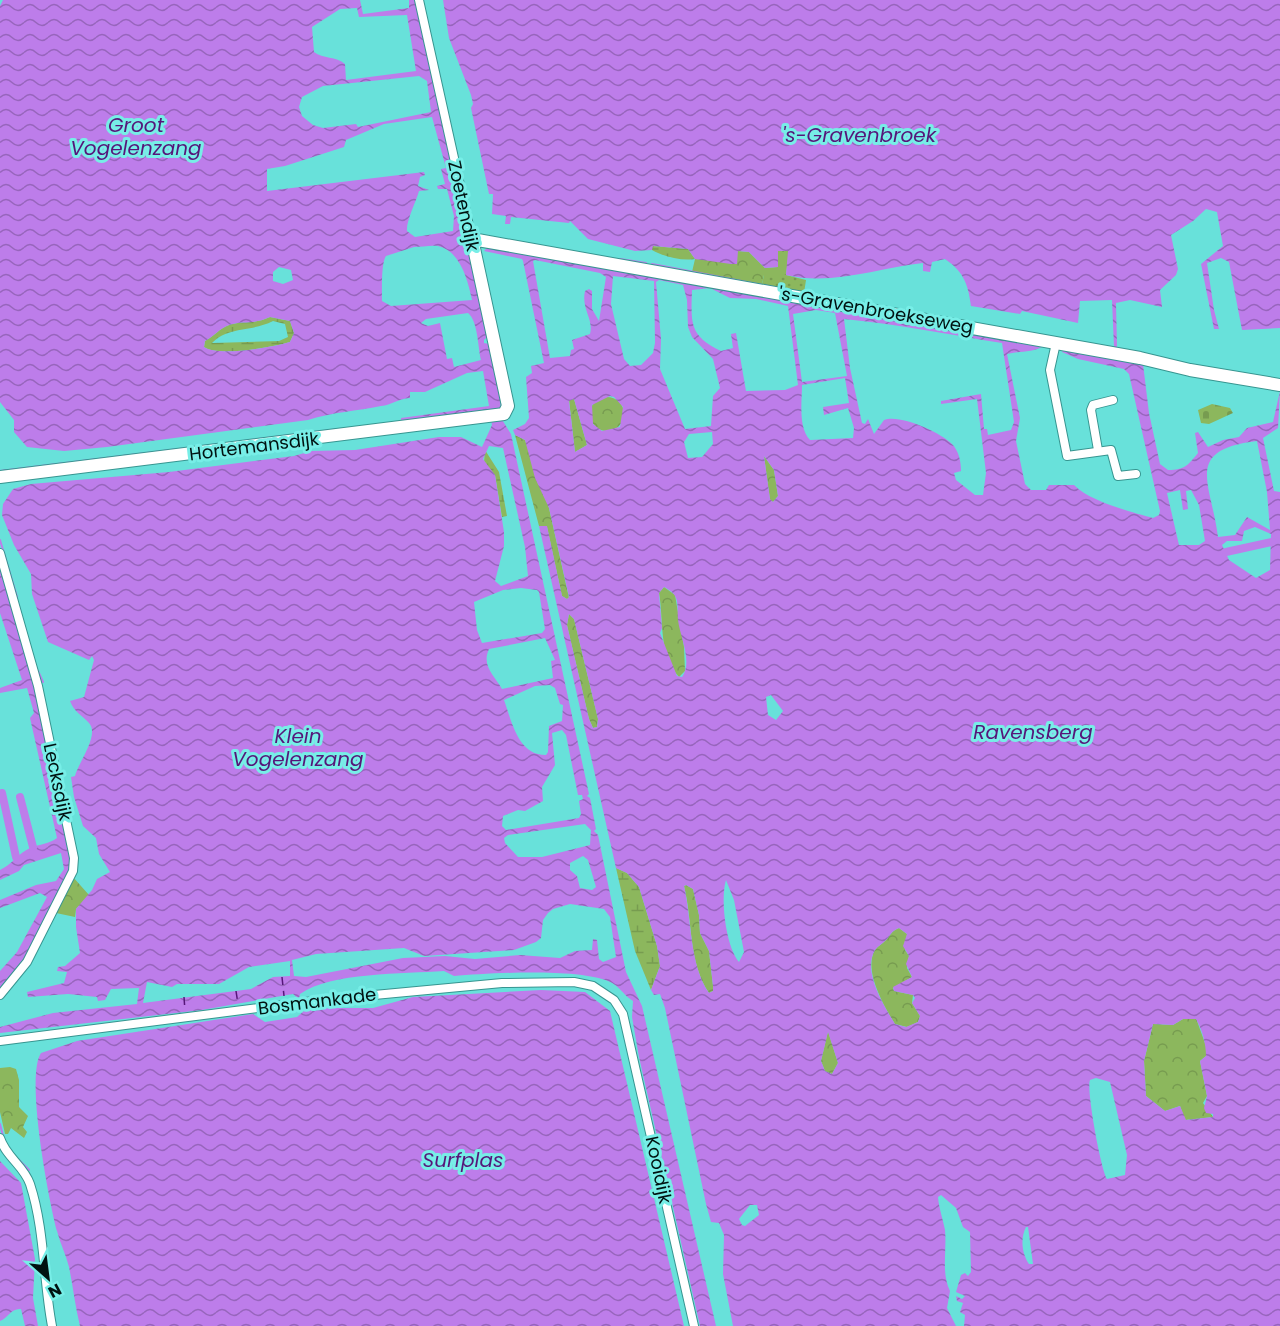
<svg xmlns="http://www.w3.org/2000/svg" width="1280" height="1326" viewBox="0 0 1280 1326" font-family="Poppins,sans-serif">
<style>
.forest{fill:url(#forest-crowns)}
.wetland{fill:url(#wetland-marsh);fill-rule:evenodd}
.cemetery{fill:url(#cemetery-stones)}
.garden{fill:url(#garden-dots)}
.water{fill:url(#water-waves);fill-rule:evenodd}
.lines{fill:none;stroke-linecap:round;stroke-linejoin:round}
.stream{stroke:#bd7dea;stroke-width:2}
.canal{stroke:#bd7dea;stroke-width:8}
.ferry{stroke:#561679;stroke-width:1.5;stroke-dasharray:8 6;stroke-linecap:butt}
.street-casing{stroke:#379590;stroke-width:10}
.secondary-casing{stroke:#379590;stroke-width:14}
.street{stroke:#fff;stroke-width:8}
.secondary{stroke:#fff;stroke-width:12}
.labels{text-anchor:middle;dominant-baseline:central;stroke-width:6;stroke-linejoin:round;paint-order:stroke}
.street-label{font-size:18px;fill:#001211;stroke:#77eee7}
.water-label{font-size:20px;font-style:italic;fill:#561679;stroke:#77eee7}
</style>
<defs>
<pattern id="forest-crowns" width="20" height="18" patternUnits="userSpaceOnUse" patternTransform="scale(1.5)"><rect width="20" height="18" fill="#8cb75d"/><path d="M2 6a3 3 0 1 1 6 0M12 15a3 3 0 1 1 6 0" fill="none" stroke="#779c50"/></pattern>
<pattern id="wetland-marsh" width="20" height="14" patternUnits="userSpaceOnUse" patternTransform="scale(1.5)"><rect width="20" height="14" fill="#8cb75d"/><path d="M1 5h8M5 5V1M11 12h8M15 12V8" fill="none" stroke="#779c50"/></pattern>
<pattern id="cemetery-stones" width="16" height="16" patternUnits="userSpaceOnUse" patternTransform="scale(1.5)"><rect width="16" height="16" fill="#8cb75d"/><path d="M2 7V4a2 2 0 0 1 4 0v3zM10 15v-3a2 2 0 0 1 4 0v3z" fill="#779c50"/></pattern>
<pattern id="garden-dots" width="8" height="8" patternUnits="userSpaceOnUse" patternTransform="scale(1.5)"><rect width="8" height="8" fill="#8cb75d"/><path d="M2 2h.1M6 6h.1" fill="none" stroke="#779c50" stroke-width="1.8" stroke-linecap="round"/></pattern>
<pattern id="water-waves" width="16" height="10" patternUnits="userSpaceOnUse" patternTransform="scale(1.5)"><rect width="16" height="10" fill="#bd7dea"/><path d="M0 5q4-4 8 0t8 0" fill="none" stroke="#9765bc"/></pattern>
</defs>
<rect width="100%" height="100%" fill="#68e1da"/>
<!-- forest -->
<g class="forest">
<polygon points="738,251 749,252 765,268 778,267 778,251 789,251 786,275 764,275 762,284 692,272 695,259 719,260"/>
<circle cx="607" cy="414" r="17"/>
<polygon points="574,399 587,445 575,452 569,400"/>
<polygon points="515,435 525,440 549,508 569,598 567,599 562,596 547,527 539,526"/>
<polygon points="764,456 774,470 778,496 773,502 770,500"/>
<path d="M 664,587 L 675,595 L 684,647 L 685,671 L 679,677 C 658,654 664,621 659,593 Z"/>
<polygon points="569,614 574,619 598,719 597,727 593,728 589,719 567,625"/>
<polygon points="73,877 89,895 76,909 75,917 56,913"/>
<path d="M 686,885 L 693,889 L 699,915 L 700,933 L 709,951 L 713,986 L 713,991 L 709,993 C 688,962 693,921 684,886 Z"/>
<path d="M 899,928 L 907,934 L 905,950 L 909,956 L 907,968 L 912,977 L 893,988 L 894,991 L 913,995 L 912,1003 L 920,1016 L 918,1022 L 907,1027 L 895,1024 C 884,1006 863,970 875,950 C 878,946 882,944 886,940 C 891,935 891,931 899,928 Z"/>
<polygon points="1196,1018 1206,1046 1206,1056 1200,1061 1207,1096 1203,1103 1213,1117 1185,1120 1180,1106 1165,1111 1146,1096 1144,1061 1153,1024 1173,1025 1183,1019"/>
<polygon points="828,1031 838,1063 832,1074 825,1071 821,1061"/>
<polygon points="10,1067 16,1069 19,1080 19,1107 28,1116 23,1127 27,1132 24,1138 11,1128 8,1134 5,1134 0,1112 0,1068"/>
</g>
<!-- wetland -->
<g class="wetland">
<path d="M 652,246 L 688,249 L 695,259 C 682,261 664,257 652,250 Z"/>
<path d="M 270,317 L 290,321 L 294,333 L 290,342 C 274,347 217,357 204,347 L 205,341 C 213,337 220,328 229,325 C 244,320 253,325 270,317 ZM 273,321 L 285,324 L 288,337 L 279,341 L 212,343 C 228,326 252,332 273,321 Z"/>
<polygon points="485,450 499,472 507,516 502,517 495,475 484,463"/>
<polygon points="616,868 627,873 639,887 657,946 660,966 651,990 635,951"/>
</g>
<!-- cemetery -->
<polygon class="cemetery" points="1212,404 1230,408 1233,413 1209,424 1201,423 1198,410"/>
<!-- garden -->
<polygon class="garden" points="764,275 786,275 806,280 804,293 762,284"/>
<!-- water -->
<g class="water">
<path d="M 3,0 L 360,0 L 363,14 L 409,8 L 409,0 L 415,0 C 441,114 463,221 487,337 L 484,340 L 484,343 L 489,344 L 500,389 L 501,418 L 511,434 L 589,794 L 587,796 L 590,798 L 596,829 L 594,831 L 598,835 L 626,972 L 642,1006 L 716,1326 L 700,1326 L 639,1057 L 632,1017 L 633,1001 C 623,995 619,985 608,981 C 575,968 492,973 454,976 L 444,971 C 404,974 331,972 300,994 L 299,999 L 293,994 L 202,1010 L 0,1033 L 0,1027 L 53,1013 L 137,1004 L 139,988 L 111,989 L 105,1000 L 98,1001 L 97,997 L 68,994 L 28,997 L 27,992 L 64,983 L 67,972 L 57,971 L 58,967 L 65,966 L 80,953 L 76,927 L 76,909 L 92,890 L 97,879 L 110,872 L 99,854 L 96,838 L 83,826 L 74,797 L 71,777 L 75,776 C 78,763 100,735 89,723 C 82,715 74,712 70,701 L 84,697 L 94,660 L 92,656 L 89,660 L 48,642 L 32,594 L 31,574 L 14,545 L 2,515 L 3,504 L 13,489 L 31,484 L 169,472 L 294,456 L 311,451 L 355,450 L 439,437 L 461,437 L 482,447 L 492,425 L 491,420 L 401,422 L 401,418 L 489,406 L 483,371 L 467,373 L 425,392 L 410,392 L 410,398 C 397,399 392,405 381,406 C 357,411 333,412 308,420 L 107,447 L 64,451 L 27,447 L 14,432 L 14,420 L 0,402 L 0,6 ZM 357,8 L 359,17 L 407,15 L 416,71 L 346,80 L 345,64 C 336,56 323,59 314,52 L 312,27 L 340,9 ZM 419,76 L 427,81 L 431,112 L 358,127 L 356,124 L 323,128 L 313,125 L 302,116 L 299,107 L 302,97 L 323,86 ZM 432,117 L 446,168 L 441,169 L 445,184 L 437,186 L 438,189 L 447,189 L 454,216 L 453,231 L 415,237 L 407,231 C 406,221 416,202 419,191 L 429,190 L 418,186 L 420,177 L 425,175 L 424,172 L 267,191 L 267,169 L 285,166 L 344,147 L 346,140 L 384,124 ZM 414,247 C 421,247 431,245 438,246 C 461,251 468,282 472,300 L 391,306 L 382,301 C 382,290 381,263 386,256 ZM 279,267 L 291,270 L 293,280 L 283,284 L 273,281 L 273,272 ZM 468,313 C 478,321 478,348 481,360 L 454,367 L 452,358 L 447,359 L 440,323 L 428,326 L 421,323 L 426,319 ZM 270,317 L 290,321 L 294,333 L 290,342 C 274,347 218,357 204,347 L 205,341 C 213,337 220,328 229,325 C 244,320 253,325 270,317 ZM 489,446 L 503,448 L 525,547 L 528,576 L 501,586 L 495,581 L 504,546 L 504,532 L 495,475 L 483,459 ZM 521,588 L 537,590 L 539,592 L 545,629 L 542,633 L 482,643 L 477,630 L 474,602 L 503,590 ZM 545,638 L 555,660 L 551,661 L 553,678 L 502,689 C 495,676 481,666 489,649 ZM 550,685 L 555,688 L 560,704 L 563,705 L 562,721 L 549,726 L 548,752 L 546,755 C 518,755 512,722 504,700 L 535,686 ZM 562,730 L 566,735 L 578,795 L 582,795 L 583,799 L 579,801 L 581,814 L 579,818 L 506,830 L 502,826 L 503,816 L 518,810 L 525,811 L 543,801 L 542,787 L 555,765 L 552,733 ZM 585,824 L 591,830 L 590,845 L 542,857 L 518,857 L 505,843 L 504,838 L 508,835 ZM 583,856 L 588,860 L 596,887 L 592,890 L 580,888 L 577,876 L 570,870 L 570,863 ZM 570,904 L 604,909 L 610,917 L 616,957 L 603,962 L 599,959 L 597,940 L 593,939 L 592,950 L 575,951 L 560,958 L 520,955 L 475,959 L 445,956 L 403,958 L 306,977 L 294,976 L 292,960 L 316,954 L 404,948 L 424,956 L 514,950 L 536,942 L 541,938 L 543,920 L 548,913 L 553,909 ZM 290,961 L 290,976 L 273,977 L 251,989 L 143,1003 L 147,982 L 172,987 L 177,984 L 219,984 L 249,967 Z"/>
<path d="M 443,0 L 1280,0 L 1280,328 L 1242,330 L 1229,262 L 1221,258 L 1207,263 L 1214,310 L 1219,329 L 1214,329 L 1201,264 L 1223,246 L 1217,212 L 1206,209 L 1193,221 L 1171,235 L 1178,269 L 1176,275 L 1160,290 L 1162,307 L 1130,300 L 1116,303 L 1117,347 L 1114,347 L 1112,300 L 1080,301 L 1078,323 L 1022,311 L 1020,314 L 971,306 C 968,284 964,272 945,259 L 932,262 L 930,272 L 923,271 L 923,263 C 878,268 832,286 786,275 L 788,251 L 778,251 L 778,267 L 765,268 L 749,252 L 738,251 L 737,264 L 731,264 L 695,259 L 688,249 L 653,246 L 652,250 L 635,251 L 588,239 L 570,221 L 569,223 L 511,217 L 510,224 L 505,224 L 506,216 L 492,214 L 493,194 L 489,194 L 471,108 L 473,104 L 471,95 L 449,38 Z"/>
<path d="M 490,245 L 1043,346 C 1034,353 1018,351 1007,354 L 1020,418 L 1016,441 L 1025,484 L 1031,490 L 1046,490 L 1049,485 L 1074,485 C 1089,501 1131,512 1153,518 L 1159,515 L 1160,511 L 1129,374 L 1124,369 L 1078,359 L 1062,352 L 1063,348 L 1143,364 L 1149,413 L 1160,464 L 1168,470 C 1185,470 1188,465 1198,453 L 1195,433 L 1198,432 L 1208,447 L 1223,440 L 1239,437 L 1247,428 L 1273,422 L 1280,391 L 1278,428 L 1263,438 L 1274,491 L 1280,492 L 1280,1326 L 964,1326 L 965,1315 L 960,1312 L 963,1303 L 957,1301 L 956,1296 L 962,1299 L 965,1296 L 956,1292 L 961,1275 L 965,1273 L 968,1276 L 971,1272 L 970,1232 L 963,1227 L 956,1208 L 941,1195 L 938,1197 C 939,1209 943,1219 945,1230 C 947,1251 941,1273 950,1291 L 947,1308 L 956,1326 L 733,1326 L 723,1274 L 724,1235 L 719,1223 L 711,1222 L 706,1204 L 665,1008 L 660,994 L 654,995 L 651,990 L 660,966 L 657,946 L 639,887 L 627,873 L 616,868 L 539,526 L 547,526 L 562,596 L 567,599 L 569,597 L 549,508 L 535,478 L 525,440 L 515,435 L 513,430 L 525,424 L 529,418 L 526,377 L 532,373 L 531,366 L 544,363 L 523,261 L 522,259 L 484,251 ZM 535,260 L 600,273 L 606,277 L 599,321 L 592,309 L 592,291 L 589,289 L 585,291 C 581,309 594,319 590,334 L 572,340 L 574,349 L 571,350 L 570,356 L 550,358 L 533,261 ZM 613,276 L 654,281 L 655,343 L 653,353 L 641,365 L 630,366 L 624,359 L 611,304 ZM 659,280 L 683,285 L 687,300 L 688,327 L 692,337 L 713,359 L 720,388 L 713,396 L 711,426 L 685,429 L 660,369 L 661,339 L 656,282 ZM 710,288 L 730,298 L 756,299 L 788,306 L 798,385 L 785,390 L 746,391 L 736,333 L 731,334 L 733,348 L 721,351 C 689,336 691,323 692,290 ZM 816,310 L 835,313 L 847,376 L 802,382 L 793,314 ZM 844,319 C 898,324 951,335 1002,343 L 1014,422 L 1011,430 L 988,435 L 987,429 L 984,429 L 981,394 L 941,401 L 941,404 L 977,399 L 986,473 L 983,495 L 975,495 L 956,480 L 954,473 L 961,471 C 961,462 959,451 952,444 C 940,432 900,414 884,420 L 874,434 L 868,419 L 865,424 L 862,423 L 850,368 ZM 845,378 L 849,403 L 823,407 L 824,415 L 848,408 L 854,428 L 853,438 L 810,440 C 798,428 802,401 802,385 ZM 610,396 L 614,397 L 623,407 L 620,427 L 602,431 L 593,424 L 592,405 ZM 574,399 L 587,445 L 575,452 L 569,401 ZM 712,432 L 713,444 L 702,457 L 688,458 L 684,442 L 689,434 ZM 1257,441 L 1267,492 L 1270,530 L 1247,517 L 1235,535 L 1218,537 C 1211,482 1183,450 1257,441 ZM 764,456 L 774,470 L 778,496 L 773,502 L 770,499 ZM 1180,490 L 1183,510 L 1188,509 L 1186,491 L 1191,490 L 1199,505 L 1205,541 L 1199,545 L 1179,545 L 1167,493 ZM 1255,527 L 1271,534 L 1270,570 L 1256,578 L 1229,560 L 1222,545 L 1227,541 L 1242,541 L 1244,531 ZM 664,587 C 668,589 673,592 675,596 C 679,603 677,613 678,620 C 680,637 693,662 682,677 L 677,676 L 660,633 L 662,628 L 659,593 ZM 569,614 L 574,619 L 598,719 L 597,727 L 593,728 L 589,719 L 567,625 ZM 771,695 L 783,711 L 776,720 L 768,715 L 766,697 ZM 726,880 L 734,900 L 744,952 L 739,962 C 726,947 720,899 726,880 ZM 686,885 L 693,889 L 699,915 L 700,933 L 709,951 L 713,986 L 713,991 L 709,993 C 689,964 692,920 684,886 ZM 899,928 L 907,934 L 903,946 L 909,956 L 906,964 L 912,977 L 893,987 L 894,991 L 913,995 L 915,998 L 912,1003 L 920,1016 L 918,1022 L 906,1027 L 895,1024 C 884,1006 862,971 875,950 C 878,946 882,944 886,940 C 891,935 891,931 899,928 ZM 1183,1019 L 1196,1019 C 1202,1030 1206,1043 1206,1056 L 1200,1061 L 1207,1096 L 1204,1108 L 1206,1113 L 1213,1114 L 1213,1117 L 1186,1120 L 1180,1106 L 1165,1111 L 1146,1096 L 1144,1061 L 1153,1024 L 1173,1025 ZM 828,1032 L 838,1063 L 832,1074 L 825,1071 L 821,1061 ZM 1096,1078 L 1110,1082 L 1127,1155 L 1125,1175 L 1107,1179 C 1101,1170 1086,1089 1090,1080 ZM 750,1205 L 757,1205 L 759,1215 L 745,1226 L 742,1225 L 739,1219 ZM 1026,1227 L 1028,1227 L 1033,1264 L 1029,1264 C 1022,1254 1020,1239 1026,1227 Z"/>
<polygon points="340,428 340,432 0,472 0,470"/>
<path d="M 0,565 L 36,694 L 70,860 L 68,874 L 21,965 L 0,988 L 0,971 L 17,952 L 47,897 L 40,893 L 0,908 L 0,900 L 36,885 L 56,881 L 64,869 L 61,853 L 24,865 L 19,871 L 0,880 L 0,870 C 11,865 19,853 30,848 C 40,844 49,844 57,838 L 30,718 L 34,713 L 27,688 L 0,693 L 0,688 L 22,680 L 0,613 Z"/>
<path d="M 541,990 L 585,992 L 610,1011 L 684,1326 L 80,1326 C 75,1306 73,1286 69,1267 C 66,1255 60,1243 57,1231 C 49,1201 25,1077 41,1053 L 77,1041 L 253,1014 L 265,1022 L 297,1017 L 305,1010 L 315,1008 L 373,1008 L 413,997 Z"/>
<path d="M 0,1161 L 21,1183 L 35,1259 L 33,1298 L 38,1326 L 25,1326 L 21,1309 C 11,1308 8,1318 0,1321 Z"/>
</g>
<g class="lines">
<!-- stream -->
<g class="stream">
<polyline points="620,259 646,263"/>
<polyline points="652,264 779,288"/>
<polyline points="0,540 17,597"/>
<polyline points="38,671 43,682"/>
<polyline points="0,1124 3,1136"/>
<polyline points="19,1160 29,1170"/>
</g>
<!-- canal -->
<g class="canal">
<polyline points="1226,552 1272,542"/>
<polyline points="2,793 16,857"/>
<polyline points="20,797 33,847"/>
</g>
<!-- ferry -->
<g class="ferry">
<polyline points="282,977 284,996"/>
<polyline points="236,991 238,1004"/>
<polyline points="184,997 185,1011"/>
</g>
<defs>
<g id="street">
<polyline points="419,0 472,239"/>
<polyline points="1056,343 1050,370 1067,456 1111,450 1118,476 1136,474"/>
<polyline points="1098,450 1091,410 1093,405 1113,400"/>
<polyline points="0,553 38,686 74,858 73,871 27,962 0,995"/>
<polyline points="0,1041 321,1000 502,983 574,982 593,986 614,1000 623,1014 694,1326"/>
<path d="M 0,1138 C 6,1157 24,1166 30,1184 C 45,1230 43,1279 52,1326"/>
</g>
<polyline id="secondary" points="0,477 504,414 508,406 472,239 1140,358 1190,370 1280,385"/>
</defs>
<!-- street casing -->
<use href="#street" class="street-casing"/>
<!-- secondary casing -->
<use href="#secondary" class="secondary-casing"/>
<!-- street -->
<use href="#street" class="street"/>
<!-- secondary -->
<use href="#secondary" class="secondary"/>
</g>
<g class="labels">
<!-- street labels -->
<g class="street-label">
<text transform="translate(464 206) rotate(78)">Zoetendijk</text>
<text transform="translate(876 310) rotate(10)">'s-Gravenbroekseweg</text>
<text transform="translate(254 446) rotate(-7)">Hortemansdijk</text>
<text transform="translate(58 782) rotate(78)">Lecksdijk</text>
<text transform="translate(317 1001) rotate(-7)">Bosmankade</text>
<text transform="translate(659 1170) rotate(78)">Kooidijk</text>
</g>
<!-- water labels -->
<g class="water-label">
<text x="136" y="125">Groot<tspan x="136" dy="23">Vogelenzang</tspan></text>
<text x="859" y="135">'s-Gravenbroek</text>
<text x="1033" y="732">Ravensberg</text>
<text x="298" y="736">Klein<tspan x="298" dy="23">Vogelenzang</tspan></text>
<text x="463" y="1160">Surfplas</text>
</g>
</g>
<!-- north arrow -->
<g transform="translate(48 1278) rotate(152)" stroke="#77eee7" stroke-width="4.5" paint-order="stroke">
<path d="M0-4.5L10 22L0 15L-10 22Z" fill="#001211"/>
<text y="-9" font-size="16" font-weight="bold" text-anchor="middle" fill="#001211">N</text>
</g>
</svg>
